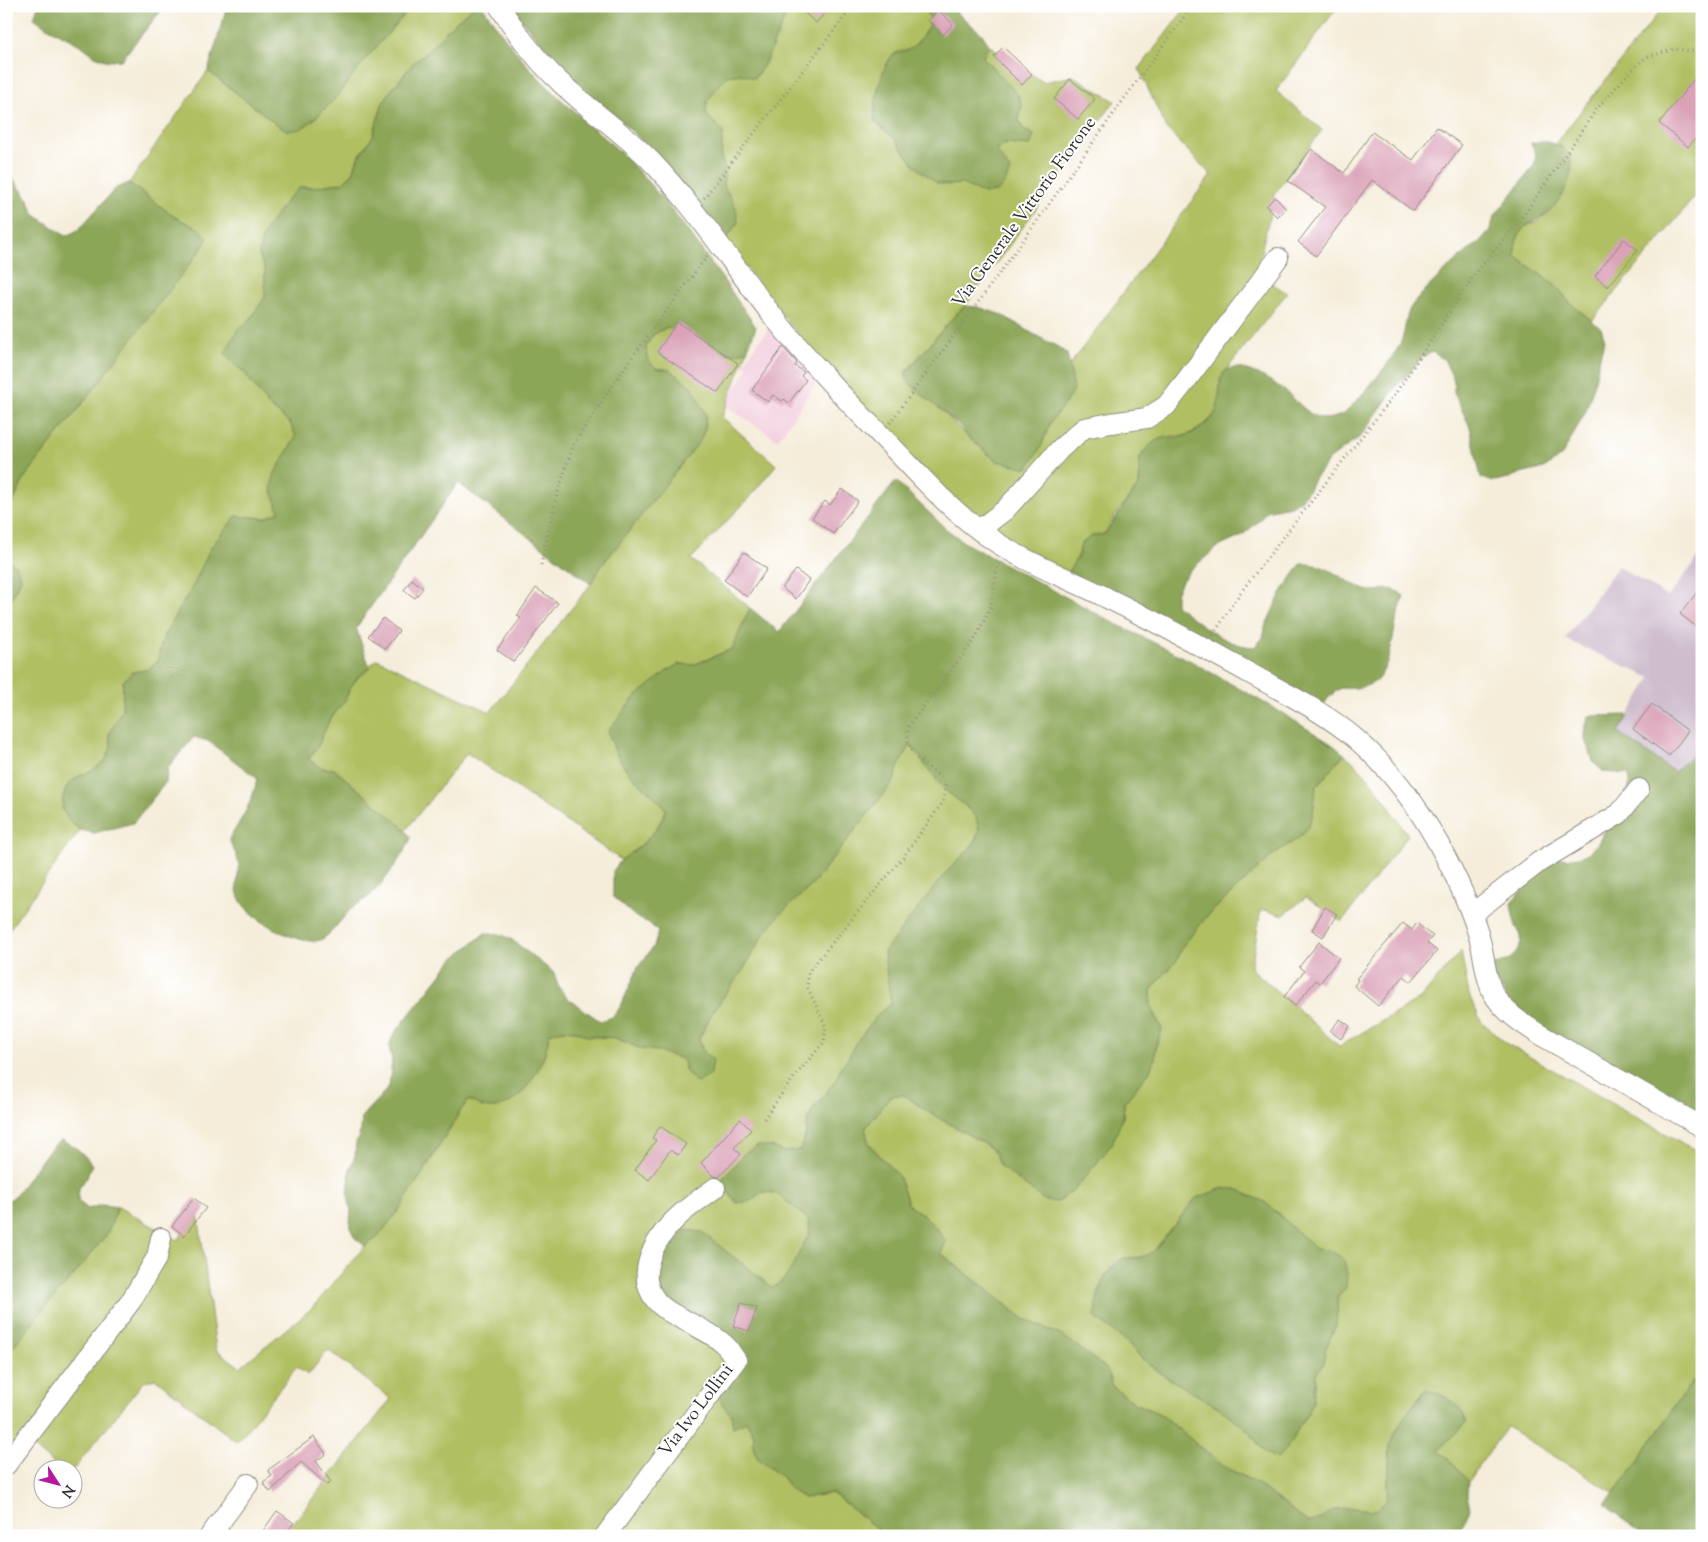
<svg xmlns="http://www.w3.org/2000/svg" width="1708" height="1542" viewBox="0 0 1708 1542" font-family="'Sorts Mill Goudy',serif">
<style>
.built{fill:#f3cfdf}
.industrial{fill:#cfbdce}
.green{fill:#b0bf62;stroke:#6e7546;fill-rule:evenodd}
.forest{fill:#8ca658;stroke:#5c6842}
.building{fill:#daa1b7}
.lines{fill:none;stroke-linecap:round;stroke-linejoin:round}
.minor-casing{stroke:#908c82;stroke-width:22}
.path{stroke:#908c82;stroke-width:3;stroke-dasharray:1 4;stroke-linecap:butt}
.minor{stroke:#fff;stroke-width:20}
.labels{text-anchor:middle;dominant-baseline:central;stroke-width:4;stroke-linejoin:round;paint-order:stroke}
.street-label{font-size:18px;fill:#2b2b2b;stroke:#fff}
</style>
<rect width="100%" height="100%" fill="#fff"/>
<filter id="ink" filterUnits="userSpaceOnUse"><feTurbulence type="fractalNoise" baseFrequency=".02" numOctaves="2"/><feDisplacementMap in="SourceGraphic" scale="10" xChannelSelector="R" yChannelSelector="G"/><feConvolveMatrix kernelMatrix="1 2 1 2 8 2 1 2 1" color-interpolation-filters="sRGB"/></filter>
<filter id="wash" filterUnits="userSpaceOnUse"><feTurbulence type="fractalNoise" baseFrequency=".0096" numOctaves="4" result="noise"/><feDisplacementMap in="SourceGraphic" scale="20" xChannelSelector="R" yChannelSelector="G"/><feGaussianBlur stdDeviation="1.12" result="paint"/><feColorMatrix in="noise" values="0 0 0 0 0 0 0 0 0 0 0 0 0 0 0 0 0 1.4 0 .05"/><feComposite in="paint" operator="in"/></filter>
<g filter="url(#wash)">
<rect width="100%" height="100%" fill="#f5edda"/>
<!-- built -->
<polygon class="built" points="772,323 818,381 778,440 724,405 748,368 743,364"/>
<!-- industrial -->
<polygon class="industrial" points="1702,553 1702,746 1674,772 1618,732 1651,678 1565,639 1618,566 1668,597"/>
<!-- green -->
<g class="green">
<path d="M 412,6 L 474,6 L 454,23 L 426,53 L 415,61 L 389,93 L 382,105 L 373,136 L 358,157 L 353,173 L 342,183 C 328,184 315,188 301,187 L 266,229 L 259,255 L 265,269 L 265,297 L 249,321 L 238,329 L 234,364 L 244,372 L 269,406 L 290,423 L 296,437 L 275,473 L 279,512 L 265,518 L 236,516 L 205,562 L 193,586 L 164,635 L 157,662 L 146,670 L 132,672 L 123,681 L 122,710 L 109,735 L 111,748 L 105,761 L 93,771 L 79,776 L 70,822 L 80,830 L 6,934 L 6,608 L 21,579 L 17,567 L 6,558 L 6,517 L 25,477 L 101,380 L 199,229 L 175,217 L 129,183 L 208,71 L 275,123 L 312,121 L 332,102 L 365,60 Z"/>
<path d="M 795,6 L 921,6 L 932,19 C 926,30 920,44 908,50 C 903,52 898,52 893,56 C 881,68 873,105 875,122 L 894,138 L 917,168 L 949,185 L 961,183 L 973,188 L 996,150 L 1006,144 L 1030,146 L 1034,135 L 1023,129 L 1018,117 L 1022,106 L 1018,95 L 983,57 L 989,45 L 1043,82 L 1073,76 L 1115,101 L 965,306 L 956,314 L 905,373 L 967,436 L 997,461 L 1041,447 L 1050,423 L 1066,402 L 1072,378 L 1069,366 L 1211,175 L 1166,128 L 1139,69 L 1187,6 L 1338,6 L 1276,91 L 1322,130 L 1275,193 L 1256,273 L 1287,293 L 1220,378 L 1219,405 L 1214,416 L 1205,424 L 1195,431 L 1184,436 L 1171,436 L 1140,457 L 1139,485 L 1117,513 L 1104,534 L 1092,536 L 1081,544 L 1079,555 L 1068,572 L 977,523 L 842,392 L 725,241 L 736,208 L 723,184 L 725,170 L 721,158 L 723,132 L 706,114 L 707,101 L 726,76 L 741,74 L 755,78 L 764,65 L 786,15 Z"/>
<path d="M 1664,6 L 1702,6 L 1702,188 L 1592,321 L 1571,304 L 1556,286 L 1515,256 C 1515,246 1516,237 1522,230 C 1527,224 1536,223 1542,218 C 1547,213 1551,204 1555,198 C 1569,177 1584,162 1555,144 Z"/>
<path d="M 667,327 L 730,354 L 747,351 L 722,417 L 776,465 L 749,498 L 691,559 L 750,608 L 732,649 L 693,665 L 679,664 L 608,731 C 611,739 614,749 618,757 C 629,778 652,791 666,810 C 655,835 643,845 621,860 L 467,753 L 405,831 L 334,769 L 321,768 L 308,760 L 318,746 L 329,721 L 345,700 L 350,688 L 358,677 L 377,659 L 490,712 L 591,584 L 600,568 L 670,370 L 656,368 L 647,359 L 646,346 L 653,335 Z"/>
<path d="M 911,744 L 928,769 L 976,817 L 979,831 L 974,844 L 944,875 L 884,952 L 891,1004 L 880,1012 L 855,1044 L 849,1057 L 841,1067 L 836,1080 L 812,1111 L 807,1124 L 805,1137 L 800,1150 L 784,1152 L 772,1147 L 720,1182 L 737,1203 L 750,1201 L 762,1192 L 776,1193 L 800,1212 L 809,1221 L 810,1234 C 800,1248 799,1259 791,1271 C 786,1279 780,1283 773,1288 L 702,1233 L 687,1230 L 675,1238 L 656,1257 L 731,1347 L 722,1404 L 731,1414 L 733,1427 L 745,1420 L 754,1434 L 753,1447 L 759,1460 L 782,1477 L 791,1490 L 804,1498 L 832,1493 L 886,1536 L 283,1536 L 391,1399 L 328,1350 L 308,1375 L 297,1367 L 237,1442 L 156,1379 L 144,1381 L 73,1470 L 61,1469 L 23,1440 L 6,1459 L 6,1356 L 39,1314 L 74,1275 L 107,1234 L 118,1207 L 178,1240 L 198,1213 L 216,1350 L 240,1367 L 312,1308 L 365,1246 L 377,1238 L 425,1170 L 461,1110 L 469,1100 L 482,1107 L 519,1096 C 534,1078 547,1057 549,1034 L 562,1030 L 576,1031 L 588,1036 L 615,1038 L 642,1049 L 656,1050 L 682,1059 L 686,1072 L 703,1051 L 699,1039 L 712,1013 L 743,970 L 764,934 L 780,914 L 810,887 L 894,781 L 898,767 Z"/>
<path d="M 1344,754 C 1371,775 1389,807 1408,835 L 1342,922 L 1306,897 L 1284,915 L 1261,909 L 1251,968 L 1339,1046 L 1420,999 L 1461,951 L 1469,995 L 1481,1021 L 1507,1044 L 1702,1154 L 1702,1374 L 1690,1385 L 1674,1406 L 1668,1419 L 1644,1450 L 1639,1462 L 1614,1493 L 1507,1427 L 1468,1481 L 1459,1469 L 1439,1451 L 1447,1441 L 1426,1389 L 1402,1420 L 1390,1444 L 1387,1499 L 1376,1510 C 1363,1510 1345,1505 1332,1511 C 1320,1517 1324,1520 1307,1522 L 1259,1485 L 1222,1465 L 1160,1414 L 1135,1403 L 1111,1385 L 1065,1337 L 1024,1319 L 941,1253 L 946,1241 L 929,1220 L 908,1204 L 899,1177 L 869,1144 L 865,1129 L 890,1096 L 904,1095 L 927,1111 L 985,1144 L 995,1152 L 999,1165 L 1058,1202 L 1079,1185 L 1123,1117 L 1124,1103 L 1149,1072 L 1155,1058 L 1156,1045 L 1162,1030 L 1151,1005 L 1151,990 L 1177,960 L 1182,947 L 1207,916 L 1275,853 L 1300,837 L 1308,827 L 1313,814 L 1316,787 ZM 1196,1198 L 1275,1210 L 1305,1241 L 1316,1249 L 1329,1250 L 1346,1287 L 1338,1297 L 1336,1325 L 1325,1350 L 1324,1363 L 1316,1374 L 1313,1402 L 1307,1415 L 1299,1425 L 1294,1438 L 1265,1453 L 1249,1431 L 1218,1407 L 1160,1373 L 1140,1357 L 1130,1345 L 1095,1317 C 1096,1299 1104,1262 1126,1258 C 1135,1257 1144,1258 1152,1253 C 1157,1250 1161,1242 1164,1238 C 1175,1224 1185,1211 1196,1198 Z"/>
</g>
<!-- forest -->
<g class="forest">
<polygon points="38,6 165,6 121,60 108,61 95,56 82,46 45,26 34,18"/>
<polygon points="227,6 412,6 365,60 332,102 312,121 301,129 288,131 275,123 208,71"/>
<path d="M 474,6 L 483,6 C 500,34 524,63 547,86 C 571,110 597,130 621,153 C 673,205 714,267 756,327 L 747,351 L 730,354 L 716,353 L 680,332 L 667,327 L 653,335 L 646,346 L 647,359 L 656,368 L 670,370 L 693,388 L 706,415 L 705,428 L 700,441 L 600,568 L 591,584 L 458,483 L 356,628 L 370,668 L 358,677 L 350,688 L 345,700 L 329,721 L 318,746 L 308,759 L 321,768 L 334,769 L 403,827 L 411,838 C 404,854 384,883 371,895 C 364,901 356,904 349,911 C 342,918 330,937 320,940 C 300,947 250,919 241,901 C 232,886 241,875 238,860 C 236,853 231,845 229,839 C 241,820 254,800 257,778 L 208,741 L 194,737 L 168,767 L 166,782 L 133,823 L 94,833 L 80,830 L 70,822 L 62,810 L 63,797 L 68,784 L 79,776 L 93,770 L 105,761 L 111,748 L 109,735 L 122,710 L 123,681 L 132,672 L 146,670 L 157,662 L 164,635 L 193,586 L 211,547 L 236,516 L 265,518 L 279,512 L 271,487 L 275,473 L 296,437 L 290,423 L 269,406 L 244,372 L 234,364 L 225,353 L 238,329 L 249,321 L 265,297 L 265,269 L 259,255 L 261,241 L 266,229 L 289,197 L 301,187 C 315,188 328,184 342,183 L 353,173 L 358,158 L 373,136 L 382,105 L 389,93 L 415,61 L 426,53 L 454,23 Z"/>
<polygon points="510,6 795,6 786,15 764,65 754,78 741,74 727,76 707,101 706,114 723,132 721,158 725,170 723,184 736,208 738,222 725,241 638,137 563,70"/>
<path d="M 921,6 L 949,6 L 982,34 L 989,45 L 983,57 L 1018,95 L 1022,106 L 1018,118 L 1023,129 L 1034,135 L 1030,146 L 1006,144 L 996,150 L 1010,170 L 1006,181 L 997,192 L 984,193 L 961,184 L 949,185 L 937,183 L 917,168 L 894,138 L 875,122 C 873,106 881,61 896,53 C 900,51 904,51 908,50 C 919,44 926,30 932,20 Z"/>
<path d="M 1543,141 C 1551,143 1562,145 1567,152 C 1580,168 1562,199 1550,211 C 1542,219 1529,221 1522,230 C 1516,238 1515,246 1515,256 L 1556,286 L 1571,304 L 1601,328 L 1605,340 L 1601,352 L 1593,389 L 1585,413 L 1562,455 L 1551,464 L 1541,469 L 1516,475 L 1505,480 L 1493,481 L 1481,478 L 1470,427 L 1454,393 L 1454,381 L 1444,359 L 1432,352 L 1422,357 L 1406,377 L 1397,385 L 1361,436 L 1330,459 L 1314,479 L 1308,491 L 1300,501 L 1290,506 L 1266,511 L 1259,521 L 1240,537 L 1218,547 L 1190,570 L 1182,581 L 1176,593 L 1176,605 C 1199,623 1225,646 1254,647 L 1263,638 L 1265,627 L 1281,593 L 1301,564 C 1330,563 1341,581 1366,590 C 1375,594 1385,587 1394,590 C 1397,590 1401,594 1404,596 C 1402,604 1398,613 1396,622 C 1393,637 1389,668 1377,680 C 1368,688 1351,689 1340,688 L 1329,697 L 1320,710 L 1068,572 L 1079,555 L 1081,544 L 1092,536 L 1105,534 C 1115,520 1123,506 1133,493 C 1135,490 1138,487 1139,484 C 1142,468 1134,461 1147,448 C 1162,432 1170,440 1185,436 C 1195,433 1207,425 1213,416 C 1224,403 1214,374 1229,369 C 1246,363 1281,386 1293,398 C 1311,415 1320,426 1345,413 C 1360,398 1395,358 1402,340 C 1406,327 1405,314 1413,304 C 1432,281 1461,256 1484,238 L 1491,228 L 1494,217 L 1534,166 L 1536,154 L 1531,143 Z"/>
<polygon points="6,173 12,177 28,199 34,214 66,236 78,230 116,188 129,183 175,217 199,229 208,238 200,251 25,477 6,517"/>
<polygon points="965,306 978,307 1002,315 1035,335 1058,347 1067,354 1072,378 1073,392 1050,423 1041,447 1028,468 997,461 967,436 960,426 941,410 920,393 910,384 905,374 956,314"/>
<path d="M 896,481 L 945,528 L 965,543 L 1116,624 L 1191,661 L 1282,713 L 1333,745 L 1344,754 L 1316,787 L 1313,814 L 1308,827 L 1300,837 L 1275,853 L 1207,916 L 1182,947 L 1177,960 L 1151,990 L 1151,1005 L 1162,1030 L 1156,1045 L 1155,1058 L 1149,1072 L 1124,1103 L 1123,1117 L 1112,1144 L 1079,1185 L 1058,1202 L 1045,1201 L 999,1165 L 995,1152 L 985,1144 L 927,1111 L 904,1095 L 890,1096 L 865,1129 L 869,1144 L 899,1177 L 908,1204 L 929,1220 L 946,1241 L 941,1254 L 1024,1319 L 1065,1337 L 1108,1370 L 1111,1385 L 1134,1403 L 1160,1414 L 1222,1465 L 1259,1485 L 1307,1522 C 1324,1520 1319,1517 1332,1511 C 1345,1505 1363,1510 1376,1510 L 1387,1499 L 1390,1459 L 1390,1444 L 1402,1420 L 1426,1389 C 1447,1398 1459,1399 1467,1423 L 1447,1441 L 1439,1451 L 1459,1469 L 1468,1481 L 1467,1495 L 1470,1509 L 1464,1523 L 1456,1534 L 1450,1536 L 886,1536 L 832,1493 L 804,1498 L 791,1490 L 782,1477 L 759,1460 L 753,1448 L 754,1434 L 746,1421 L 733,1427 L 731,1414 L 722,1404 L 718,1391 L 740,1361 L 688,1317 L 650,1280 L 656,1257 L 675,1238 L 687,1230 L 702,1232 L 773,1288 C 797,1271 794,1255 810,1234 L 809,1221 L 800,1212 L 776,1193 L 762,1192 L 750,1201 L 737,1203 L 720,1182 L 746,1152 L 758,1146 L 772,1147 L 784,1152 L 800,1150 L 805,1137 L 807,1124 L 812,1111 L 836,1080 L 841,1067 L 849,1057 L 855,1044 L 880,1012 L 891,1004 L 884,952 L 944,875 L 974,844 L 979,831 L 976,817 L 967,807 L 946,791 L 928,769 L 911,744 L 898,767 L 894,781 L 810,887 L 780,914 L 764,934 L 743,970 L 712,1013 L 699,1039 L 703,1051 L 713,1060 L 711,1075 L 697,1083 L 686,1072 L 682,1059 L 656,1051 L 642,1049 L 615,1038 L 588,1036 L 576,1031 L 562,1030 L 549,1034 C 547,1059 524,1106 494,1108 C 484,1109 477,1104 469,1100 L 461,1110 L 401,1207 L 377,1238 L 365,1246 L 354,1237 L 350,1224 L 351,1210 L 348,1196 L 350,1169 L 355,1156 L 356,1143 L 361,1130 L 362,1116 L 389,1087 L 392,1060 L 389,1046 L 394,1034 L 452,960 L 485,933 L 499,934 L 511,939 L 554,973 L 558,986 L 566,997 L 600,1021 L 613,1017 L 621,1006 L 638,967 L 654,946 L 658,932 L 649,923 L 636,917 L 613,897 L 613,871 L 621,860 L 643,844 L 660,824 L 666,810 C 652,791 629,778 618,757 C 614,749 611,739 608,731 L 634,698 L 667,671 L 679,664 L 693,665 L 732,649 L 750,608 L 779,632 Z"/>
<polygon points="6,558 17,567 21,579 6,608"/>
<path d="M 1629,715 L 1618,732 L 1674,772 L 1702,746 L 1702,1126 L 1521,1025 L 1488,966 C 1503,965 1522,956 1521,937 C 1521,934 1517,929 1516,926 C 1513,918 1512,911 1511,902 L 1529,883 L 1556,857 L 1567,859 L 1579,857 L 1590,852 L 1598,843 L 1629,787 L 1629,774 L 1604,772 L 1594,763 L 1585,740 L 1585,728 L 1589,716 Z"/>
<path d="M 61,1140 C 75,1146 83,1152 92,1165 L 87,1177 L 79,1188 L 78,1201 L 88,1209 L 101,1205 L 118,1207 L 107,1234 L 74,1275 L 39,1314 L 6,1356 L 6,1202 L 14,1197 L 49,1150 Z"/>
<polygon points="1223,1188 1236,1189 1265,1202 1316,1249 1329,1250 1344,1259 1347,1274 1346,1287 1338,1297 1336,1325 1325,1350 1324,1363 1316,1374 1313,1402 1307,1415 1299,1425 1294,1438 1278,1459 1265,1453 1249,1431 1218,1407 1160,1373 1140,1357 1130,1345 1095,1317 1096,1303 1100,1290 1105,1277 1113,1267 1124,1258 1139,1258 1153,1252 1196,1198"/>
<path d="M 1702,1374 L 1702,1536 L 1647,1536 C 1631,1528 1617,1515 1605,1503 L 1614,1493 L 1639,1462 L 1644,1450 L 1668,1419 L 1674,1406 L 1690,1385 Z"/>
</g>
<g id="blocks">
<!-- building -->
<g class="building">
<polygon points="797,6 831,6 816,23"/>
<polygon points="938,10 953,24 943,35 928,21"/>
<polygon points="1003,47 1032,74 1022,85 994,57"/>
<polygon points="1695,78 1702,84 1702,131 1688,147 1659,123"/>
<polygon points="1070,79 1095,99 1078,119 1054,99"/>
<polygon points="1437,127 1462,145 1413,211 1372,180 1316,256 1298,242 1325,207 1288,181 1311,149 1344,173 1372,132 1413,160"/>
<polygon points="1275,197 1286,209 1277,217 1266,206"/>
<polygon points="1624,239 1638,250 1608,287 1595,276"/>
<polygon points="677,322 738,363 718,393 657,352"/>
<polygon points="783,347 797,363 795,366 804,372 801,376 806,380 789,403 784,399 782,401 773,395 768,402 752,390"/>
<polygon points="842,489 858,501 833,534 812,518 825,501 830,505"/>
<polygon points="744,552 767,569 747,597 724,580"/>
<polygon points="796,570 809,580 796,599 782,588"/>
<polygon points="412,579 423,588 415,598 404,590"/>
<polygon points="1702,586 1702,631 1680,614"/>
<polygon points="536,588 558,603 514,662 497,650 521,618 517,616"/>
<polygon points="383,618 399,631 385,649 368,636"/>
<polygon points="1652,704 1688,731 1669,756 1633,729"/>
<polygon points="1325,907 1337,914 1323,937 1312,930"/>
<polygon points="1403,923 1412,930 1417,923 1427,932 1433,936 1427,943 1437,951 1411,982 1404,976 1378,1006 1354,986 1358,980 1356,979"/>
<polygon points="1319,942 1339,958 1320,983 1316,980 1295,1006 1284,997 1304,971 1299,967"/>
<polygon points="1340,1019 1350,1026 1341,1039 1330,1031"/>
<polygon points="740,1119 751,1130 734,1148 741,1154 719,1177 714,1176 701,1163"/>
<polygon points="660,1126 686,1144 678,1155 670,1150 649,1180 635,1170 656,1140 652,1138"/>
<polygon points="194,1198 206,1208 184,1236 172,1226"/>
<polygon points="741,1303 757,1308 749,1331 733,1326"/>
<polygon points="314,1437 326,1454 316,1461 331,1482 327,1485 301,1462 270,1492 263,1482 272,1476 268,1470"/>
<polygon points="277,1511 294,1523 284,1536 259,1536"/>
</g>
</g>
</g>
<g filter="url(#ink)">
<use href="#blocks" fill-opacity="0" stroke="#908c82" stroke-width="1"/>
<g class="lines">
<defs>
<g id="minor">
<path d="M 499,6 C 517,33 536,60 560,82 C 589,110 623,132 651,161 C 696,208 732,264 772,315 C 811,364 855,409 899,454 C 931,488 960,519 999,544 C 1033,566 1072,580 1107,598 C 1159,623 1210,651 1260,679 C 1293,697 1327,714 1356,739 C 1399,776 1432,827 1456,878 C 1467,901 1477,925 1482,949 C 1485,963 1486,979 1493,993 C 1503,1011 1520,1022 1537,1033 L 1702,1127"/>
<polyline points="979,530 1005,510 1060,449 1084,428 1111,423 1147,418 1166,406 1185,382 1278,258"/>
<polyline points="1472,914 1539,862 1619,814 1639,789"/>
<polyline points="6,1465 131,1301 157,1257 161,1238"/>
<polyline points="210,1536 248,1484"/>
<path d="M 605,1536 L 736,1360 C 733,1356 730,1351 727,1347 C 711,1331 687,1323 668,1311 C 627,1284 653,1239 681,1214 C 691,1205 703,1197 715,1188"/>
</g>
</defs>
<!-- minor casing -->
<use href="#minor" class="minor-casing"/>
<!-- path -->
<g class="path">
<polyline points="704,198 853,6"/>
<polyline points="890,423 1017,249 1124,99 1192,6"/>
<polyline points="541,565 555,502 573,445 625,367 708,255"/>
<polyline points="1213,635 1240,593 1395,394 1474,275 1526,212 1596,110 1627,75 1646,57 1675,49 1694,51 1702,55"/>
<path d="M 764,1119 L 791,1081 L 824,1042 L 826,1027 L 807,986 L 809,971 L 904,856 L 943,802 L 946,784 C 928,761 904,761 908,727 L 975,639 L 991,606 L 998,563"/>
</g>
<!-- minor -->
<use href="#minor" class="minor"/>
</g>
</g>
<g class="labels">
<!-- street labels -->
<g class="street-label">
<text transform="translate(1025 213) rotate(-54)">Via Generale Vittorio Fiorone</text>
<text transform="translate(697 1411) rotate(-53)">Via Ivo Lollini</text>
</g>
</g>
<!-- margin -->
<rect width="1708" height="1542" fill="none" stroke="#fff" stroke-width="25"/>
<!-- north arrow -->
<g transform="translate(58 1484) rotate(126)"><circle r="24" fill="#ffffff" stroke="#aaaaaa"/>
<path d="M0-4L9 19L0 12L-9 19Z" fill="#b5179e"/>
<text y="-8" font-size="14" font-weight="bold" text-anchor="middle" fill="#2b2b2b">N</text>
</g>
</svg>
